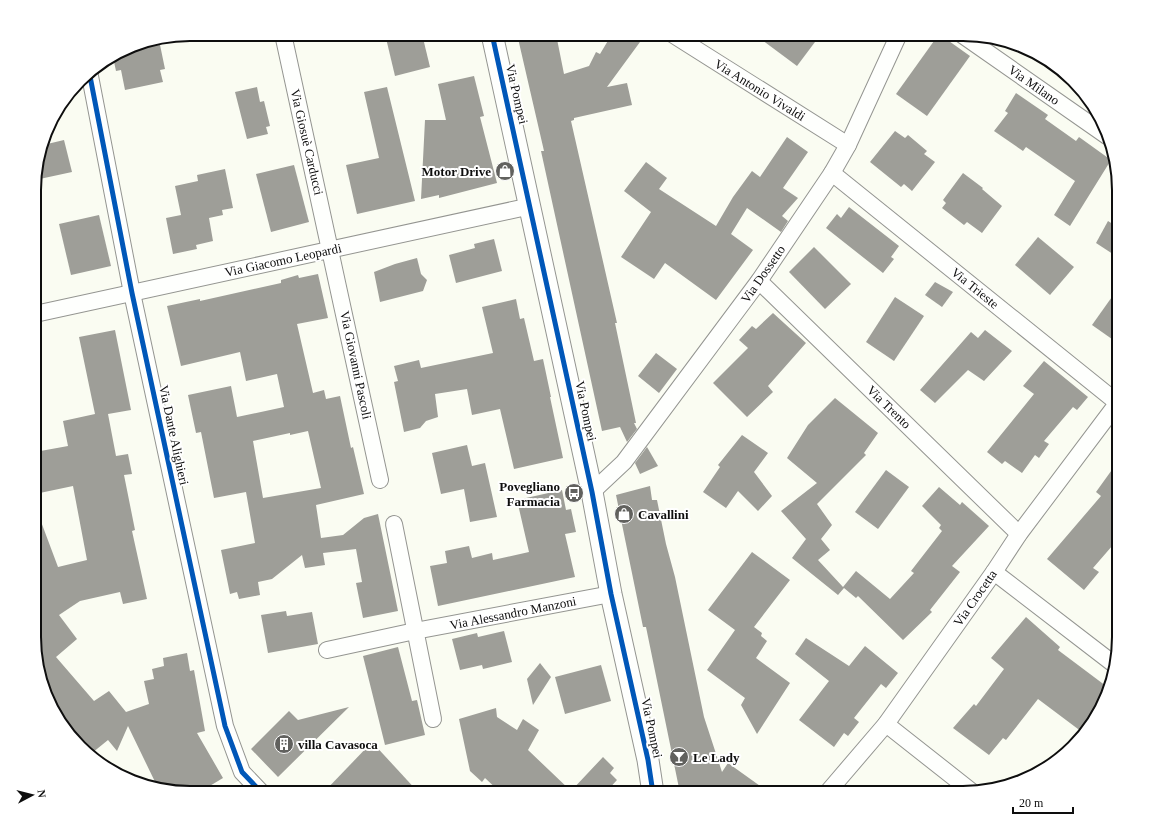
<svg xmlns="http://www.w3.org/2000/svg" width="1153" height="827" viewBox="0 0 1153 827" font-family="'Times New Roman',serif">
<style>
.building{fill:#9e9e98;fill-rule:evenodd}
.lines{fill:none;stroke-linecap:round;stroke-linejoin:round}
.minor-casing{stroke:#949591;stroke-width:18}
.tertiary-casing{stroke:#949591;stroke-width:23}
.minor{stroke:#fefffd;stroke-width:16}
.tertiary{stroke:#fefffd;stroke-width:21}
.cycleway-casing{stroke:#fff;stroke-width:8}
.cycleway{stroke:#0057b8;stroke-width:5}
.labels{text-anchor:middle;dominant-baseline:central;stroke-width:4;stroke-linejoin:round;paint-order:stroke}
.street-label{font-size:13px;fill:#0e0e0e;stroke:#fff}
.poi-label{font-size:13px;font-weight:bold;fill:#0e0e0e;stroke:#fff;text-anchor:start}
.rim{fill:none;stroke:#0e0e0e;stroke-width:2}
</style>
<rect width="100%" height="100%" fill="#fafcf2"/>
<!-- building -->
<g class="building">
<polygon points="385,34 422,34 430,67 395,76"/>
<polygon points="517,34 556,34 564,74 589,66 596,52 600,54 612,34 628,34 640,42 607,87 627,83 632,105 574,118 574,120 571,121 617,323 615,323 636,423 634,423 637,429 627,442 620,427 602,431 541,151 544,151"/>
<polygon points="754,34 821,34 797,66"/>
<polygon points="939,34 970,56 927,116 896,94"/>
<polygon points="159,40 165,69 160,70 163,82 125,90 121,70 116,71 113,57 131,46"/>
<polygon points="474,76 484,116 480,117 497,183 439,198 439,195 421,199 425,120 446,120 438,84"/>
<polygon points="257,87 260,102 264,101 270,126 266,127 268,134 247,139 235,92"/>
<polygon points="387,87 415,201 357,214 346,165 379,158 364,92"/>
<polygon points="1016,93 1048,115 1045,119 1076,141 1079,137 1111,160 1070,226 1054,215 1075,181 1026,147 1023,151 994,131 1008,113 1005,111"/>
<polygon points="895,131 905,138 908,135 927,151 924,154 935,162 912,191 904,184 901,187 870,162"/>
<polygon points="787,137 808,152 783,188 798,198 782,216 788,221 781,232 747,208 731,234 753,250 716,300 665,263 654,279 621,257 651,212 624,191 646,162 667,178 659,189 716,226 733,197 752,171 760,177"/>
<polygon points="64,140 72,172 35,180 35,170 43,145"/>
<polygon points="294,165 309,222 271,232 256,174"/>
<polygon points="225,169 233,208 222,210 223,215 209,218 213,241 196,245 197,249 173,254 166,218 181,215 175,186 198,181 197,175"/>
<polygon points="963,173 983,188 982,189 1002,206 982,233 967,222 964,225 942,208 946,203 943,200"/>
<polygon points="849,207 899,246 891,257 894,259 883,273 826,228 837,214 841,218"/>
<polygon points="99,215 111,266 71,275 59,224"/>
<polygon points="1108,221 1119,228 1119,258 1096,243"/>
<polygon points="1038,237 1074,267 1050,295 1015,265"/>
<polygon points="494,239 502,271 456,283 449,255 475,248 474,244"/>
<polygon points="814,247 851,284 825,309 789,272"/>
<polygon points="417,258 421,274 427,280 423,291 380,302 374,272 395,264"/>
<path d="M 318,274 L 328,318 L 297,324 L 313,393 L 324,390 L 326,399 L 340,396 L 351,448 L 353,447 L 364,494 L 316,505 L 321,538 L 343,535 L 364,518 L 378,514 L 398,611 L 363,618 L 356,583 L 362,582 L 356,549 L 323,553 L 325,565 L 305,568 L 302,555 L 272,579 L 258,582 L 260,595 L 239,599 L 237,592 L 230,594 L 221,550 L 255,543 L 246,492 L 214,498 L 201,432 L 196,433 L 188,395 L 231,386 L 237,417 L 284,407 L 277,374 L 246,381 L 240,352 L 181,366 L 167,306 L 200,299 L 200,301 L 281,283 L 281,280 L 298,275 L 299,278 ZM 308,431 L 321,488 L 263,498 L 253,441 L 290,433 L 290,435 Z"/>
<polygon points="935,282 953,292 942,307 925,295"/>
<polygon points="1119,287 1119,344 1092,325"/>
<polygon points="895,297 924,316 894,361 866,342"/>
<polygon points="516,299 520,319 524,318 534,361 543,359 551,397 550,397 563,458 514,469 500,409 472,415 467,389 435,394 438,417 426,421 420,428 404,432 394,382 398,381 394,366 419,360 421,368 493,353 482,307"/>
<polygon points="773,313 806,343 768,386 773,392 747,417 713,383 748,348 739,340 752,326 756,329"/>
<polygon points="115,330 131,410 108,414 116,456 128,454 132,474 124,475 135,530 132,531 147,599 123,604 120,592 80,601 59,615 77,639 56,657 94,701 109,691 126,712 149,704 144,681 154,679 152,669 164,666 163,658 187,653 190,671 194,670 205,731 197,733 223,778 198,793 180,793 158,788 128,726 117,751 108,740 92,753 85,743 82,746 55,715 35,657 35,511 37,511 58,567 87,560 73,486 35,494 35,452 68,446 63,421 95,414 79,337"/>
<polygon points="985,330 1012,351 984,381 968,370 935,403 920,390 971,332 978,338"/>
<polygon points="656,353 677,369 659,393 638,376"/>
<polygon points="1044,361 1088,397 1077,410 1073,407 1044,441 1049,444 1039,458 1035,455 1022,473 1005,461 1002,464 987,452 1034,394 1023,386"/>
<polygon points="835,398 878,433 864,453 866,455 817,504 832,525 821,539 830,550 818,560 843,587 856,571 890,599 914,573 911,571 942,531 939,528 941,525 922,506 939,487 960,505 962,502 989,526 952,566 960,572 930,610 932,612 903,640 858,596 856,598 844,588 838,595 792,558 806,539 781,511 817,483 787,458 808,425"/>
<polygon points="742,435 768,453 754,472 772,496 758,511 738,491 726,508 703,492 720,467 718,465"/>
<polygon points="467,445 472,466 485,463 497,517 470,522 464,489 441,494 432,453"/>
<polygon points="647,447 658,466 640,474 635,463"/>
<polygon points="1119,460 1119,538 1093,568 1099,572 1084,590 1047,559 1101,496 1096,492"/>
<polygon points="886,470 909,487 878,529 855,512"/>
<polygon points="650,486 652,500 657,500 666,544 675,577 704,717 722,772 728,763 770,793 680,793 646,627 643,627 616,495"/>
<polygon points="562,490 566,510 571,509 576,532 565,534 575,577 438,606 430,566 447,563 445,551 469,546 472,558 492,553 493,560 529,552 517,500"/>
<polygon points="752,552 790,580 754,627 762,633 761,636 767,641 756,658 790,683 757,734 741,705 745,698 707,670 735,630 708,610"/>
<polygon points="286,611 287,616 312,612 318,644 268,653 261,615"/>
<polygon points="1026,617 1060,647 1058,650 1110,689 1099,710 1082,732 1038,699 1006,740 1003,738 989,755 953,728 974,704 976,706 1004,669 991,658"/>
<polygon points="504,631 512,662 483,669 482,665 460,670 452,639 477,633 478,637"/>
<polygon points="806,638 849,666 865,646 898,673 886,688 881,684 854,718 859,722 848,736 844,733 834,747 799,720 829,681 795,654"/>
<polygon points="398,647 412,701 417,700 425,735 385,745 363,656"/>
<polygon points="540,663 551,677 533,705 527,679"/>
<polygon points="601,665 611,701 565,714 555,677"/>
<polygon points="349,707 278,777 251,749 289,711 298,720"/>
<polygon points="496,708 497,717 517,730 523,719 539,730 528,750 571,791 603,757 614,768 610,773 617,780 605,793 501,793 485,778 482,782 470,771 459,719"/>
<polygon points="372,742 419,793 323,793"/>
</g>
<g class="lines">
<defs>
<g id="minor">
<polyline points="283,34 380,480"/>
<polyline points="672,34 848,145"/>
<polyline points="961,34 1107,136"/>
<polyline points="89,71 132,293 225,726 242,772 262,793"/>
<polyline points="832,173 1119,404"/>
<polyline points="759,281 1019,534"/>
<polyline points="35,314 531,206"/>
<polyline points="592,492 624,462 759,281 832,173 848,145 899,34"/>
<polyline points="394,524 433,719"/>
<polyline points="994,572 1115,665"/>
<polyline points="327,650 415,631 611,594"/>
<polyline points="886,724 971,791"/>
<polyline points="827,793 886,724 994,572 1019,534 1119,401"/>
</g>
<polyline id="tertiary" points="492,34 592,492 611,594 648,760 653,793"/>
</defs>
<!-- minor casing -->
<use href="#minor" class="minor-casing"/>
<!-- tertiary casing -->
<use href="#tertiary" class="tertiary-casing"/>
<!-- minor -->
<use href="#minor" class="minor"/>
<!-- tertiary -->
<use href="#tertiary" class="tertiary"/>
<defs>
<g id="cycleway">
<polyline points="492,34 592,492 611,594 648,760 653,793"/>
<polyline points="89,71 132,293 225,726 242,772 262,793"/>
</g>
</defs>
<!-- cycleway casing -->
<use href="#cycleway" class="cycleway-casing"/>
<!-- cycleway -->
<use href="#cycleway" class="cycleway"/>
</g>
<!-- icons -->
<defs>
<symbol id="shop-disc" viewBox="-11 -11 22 22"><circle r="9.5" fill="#61615e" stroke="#fff"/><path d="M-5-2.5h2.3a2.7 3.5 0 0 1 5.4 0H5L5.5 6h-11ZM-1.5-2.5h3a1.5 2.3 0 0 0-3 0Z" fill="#fff"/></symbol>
<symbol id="bus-disc" viewBox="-11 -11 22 22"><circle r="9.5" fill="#61615e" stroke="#fff"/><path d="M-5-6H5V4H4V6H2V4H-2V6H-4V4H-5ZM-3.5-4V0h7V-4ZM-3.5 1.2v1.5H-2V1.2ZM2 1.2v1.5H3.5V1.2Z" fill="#fff"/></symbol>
<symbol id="building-disc" viewBox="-11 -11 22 22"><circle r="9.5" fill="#61615e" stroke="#fff"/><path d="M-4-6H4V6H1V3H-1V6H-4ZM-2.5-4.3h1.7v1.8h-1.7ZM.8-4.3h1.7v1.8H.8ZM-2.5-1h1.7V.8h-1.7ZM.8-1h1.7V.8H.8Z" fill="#fff"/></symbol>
<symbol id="bar-disc" viewBox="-11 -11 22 22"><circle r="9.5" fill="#61615e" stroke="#fff"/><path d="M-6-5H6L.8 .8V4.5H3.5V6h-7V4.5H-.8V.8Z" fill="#fff"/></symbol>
</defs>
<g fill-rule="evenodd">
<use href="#shop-disc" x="494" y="160" width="22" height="22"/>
<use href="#bus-disc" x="563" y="482" width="22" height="22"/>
<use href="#shop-disc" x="613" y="503" width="22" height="22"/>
<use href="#building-disc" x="273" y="733" width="22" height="22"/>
<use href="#bar-disc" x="668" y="746" width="22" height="22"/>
</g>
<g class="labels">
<!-- street labels -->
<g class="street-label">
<text transform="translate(1034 85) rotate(35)">Via Milano</text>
<text transform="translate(760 90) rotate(32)">Via Antonio Vivaldi</text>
<text transform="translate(517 94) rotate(77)">Via Pompei</text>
<text transform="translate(307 142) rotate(77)">Via Giosuè Carducci</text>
<text transform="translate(283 260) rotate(-12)">Via Giacomo Leopardi</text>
<text transform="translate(763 274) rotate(-55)">Via Dossetto</text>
<text transform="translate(975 288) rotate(39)">Via Trieste</text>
<text transform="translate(356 365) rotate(78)">Via Giovanni Pascoli</text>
<text transform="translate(889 407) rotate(44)">Via Trento</text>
<text transform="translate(586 411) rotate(78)">Via Pompei</text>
<text transform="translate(174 435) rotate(78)">Via Dante Alighieri</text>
<text transform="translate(975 598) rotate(-55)">Via Crocetta</text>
<text transform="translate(513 613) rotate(-11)">Via Alessandro Manzoni</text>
<text transform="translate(652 728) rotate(78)">Via Pompei</text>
</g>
<!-- poi labels -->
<g class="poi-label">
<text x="491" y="171" text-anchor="end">Motor Drive</text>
<text x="560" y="486" text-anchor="end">Povegliano<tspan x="560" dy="15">Farmacia</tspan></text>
<text x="638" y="514">Cavallini</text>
<text x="298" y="744">villa Cavasoca</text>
<text x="693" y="757">Le Lady</text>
</g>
</g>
<!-- crop -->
<path d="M0 0H1153V827H0ZM190 41H963A149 149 0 0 1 1112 190V637A149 149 0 0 1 963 786H190A149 149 0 0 1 41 637V190A149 149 0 0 1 190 41Z" fill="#fff" fill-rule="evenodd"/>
<path class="rim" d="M190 41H963A149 149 0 0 1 1112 190V637A149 149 0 0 1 963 786H190A149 149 0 0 1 41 637V190A149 149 0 0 1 190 41Z"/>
<!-- north arrow -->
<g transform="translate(32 795) rotate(83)" stroke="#ffffff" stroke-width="3" paint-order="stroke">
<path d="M0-3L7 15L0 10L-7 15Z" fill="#0e0e0e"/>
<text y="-6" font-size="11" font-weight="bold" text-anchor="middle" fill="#0e0e0e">N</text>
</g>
<!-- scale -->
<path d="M1013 807v6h60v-6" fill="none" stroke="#0e0e0e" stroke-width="2"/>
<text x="1019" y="807" font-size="12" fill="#0e0e0e" stroke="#ffffff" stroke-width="3" paint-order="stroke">20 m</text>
</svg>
